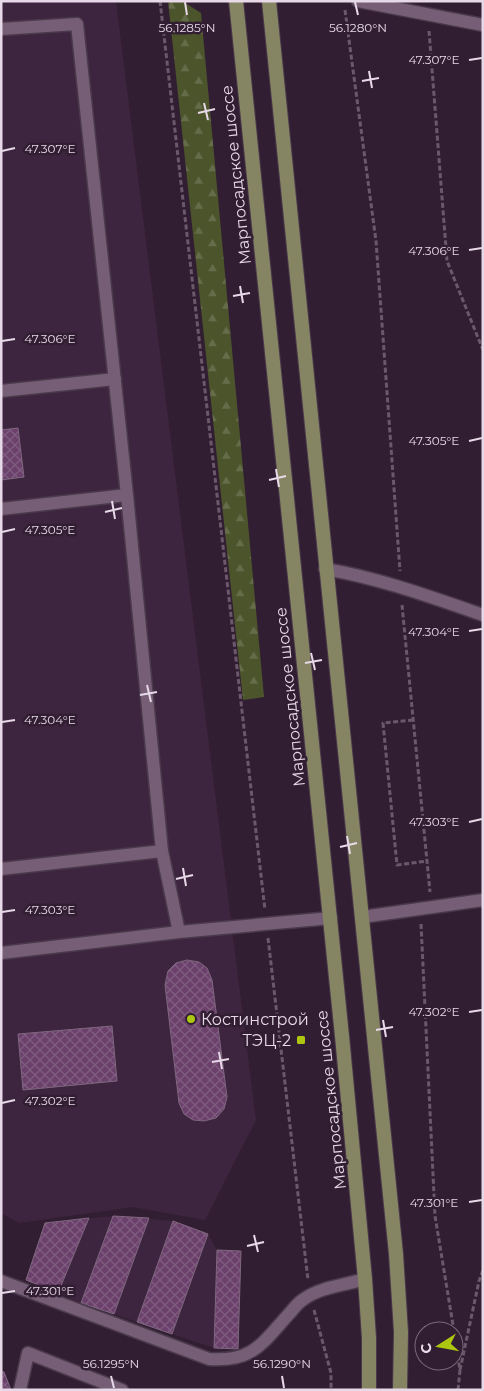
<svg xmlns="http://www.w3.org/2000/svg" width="484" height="1391" viewBox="0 0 484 1391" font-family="Montserrat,sans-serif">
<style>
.built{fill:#3e253f}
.forest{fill:url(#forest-firs)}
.building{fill:url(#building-cross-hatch);stroke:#7e677f}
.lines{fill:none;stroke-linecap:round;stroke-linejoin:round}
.service-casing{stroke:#4a394b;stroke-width:15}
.primary-casing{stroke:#4a394b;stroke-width:16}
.path{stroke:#6b596b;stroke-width:3;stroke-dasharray:5 2.5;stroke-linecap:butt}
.service{stroke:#755e76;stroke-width:12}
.primary{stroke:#858563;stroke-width:14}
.ticks{fill:none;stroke:#e7d9e7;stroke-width:2}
.poi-dot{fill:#adc610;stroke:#321e32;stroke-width:2}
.labels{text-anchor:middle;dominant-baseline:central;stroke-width:5;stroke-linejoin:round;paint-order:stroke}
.street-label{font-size:16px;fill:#e7d9e7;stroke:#321e32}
.poi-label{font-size:16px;fill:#e7d9e7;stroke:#321e32;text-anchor:start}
.ticks-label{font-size:12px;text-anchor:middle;fill:#e7d9e7;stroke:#321e32;stroke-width:5;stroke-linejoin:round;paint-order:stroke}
</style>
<defs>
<pattern id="forest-firs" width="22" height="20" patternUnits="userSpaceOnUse" patternTransform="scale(1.25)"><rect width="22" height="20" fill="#4b542b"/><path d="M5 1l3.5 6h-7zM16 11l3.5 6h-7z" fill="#656c4a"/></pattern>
<pattern id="building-cross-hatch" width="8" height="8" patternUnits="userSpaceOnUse" patternTransform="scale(1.25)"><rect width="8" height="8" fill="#6b416c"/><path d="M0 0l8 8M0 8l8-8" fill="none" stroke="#805c81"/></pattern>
</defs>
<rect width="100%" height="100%" fill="#321e32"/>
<!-- built -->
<g class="built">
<polygon points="1,1 116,1 256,1120 205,1220 133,1207 19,1223 1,1213"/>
<polygon points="113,1216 173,1221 208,1234 217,1250 241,1251 238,1349 214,1348 172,1334 81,1303 26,1280 45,1223"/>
</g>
<!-- forest -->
<polygon class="forest" points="168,1 182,1 201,13 264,697 243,700"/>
<!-- building -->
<g class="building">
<polygon points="18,428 24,477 1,480 1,430"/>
<polygon points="187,960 199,962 207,968 212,980 227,1097 224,1109 216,1118 204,1121 193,1120 184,1114 179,1103 165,985 168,971 176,963"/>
<polygon points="112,1026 117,1081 23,1090 18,1034"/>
<polygon points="113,1216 149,1218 114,1314 81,1303"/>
<polygon points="89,1218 58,1293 26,1280 45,1223"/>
<polygon points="173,1221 208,1234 172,1334 137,1322"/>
<polygon points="217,1250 241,1251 238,1349 214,1348"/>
<polygon points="1,1371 4,1372 11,1390 1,1390"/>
</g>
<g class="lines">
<defs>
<g id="service">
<polyline points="358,1 483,25"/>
<polyline points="1,29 77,24 127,495 162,851 179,932"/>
<polyline points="1,391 115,379"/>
<polyline points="1,509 127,495"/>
<path d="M 325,569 C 379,578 431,597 483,615"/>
<polyline points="1,869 162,851"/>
<polyline points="362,917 483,900"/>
<polyline points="1,953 179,932 331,918"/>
<path d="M 1,1281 L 209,1359 C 252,1362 261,1345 288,1315 C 293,1310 297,1303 304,1299 C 320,1287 346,1285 365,1279"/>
<polyline points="20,1390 28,1353 122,1390"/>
</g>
<g id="primary">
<polyline points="236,1 342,1036 365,1279 369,1338 369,1390"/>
<polyline points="269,1 396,1254 401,1332 400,1390"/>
</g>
</defs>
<!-- service casing -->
<use href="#service" class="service-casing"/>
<!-- primary casing -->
<use href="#primary" class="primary-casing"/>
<!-- path -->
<g class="path">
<polyline points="160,1 265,910"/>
<polyline points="345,10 376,241 400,571"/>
<polyline points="429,31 447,261 483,350"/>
<polyline points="402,605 430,892"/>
<polyline points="413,720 383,723 397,865 427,861"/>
<polyline points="421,924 435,1216 454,1331"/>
<polyline points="268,938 308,1280"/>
<polyline points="314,1310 331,1373 331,1390"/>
<polyline points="454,1333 460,1370 458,1390"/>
<polyline points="460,1370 479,1281 483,1270"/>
</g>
<!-- service -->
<use href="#service" class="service"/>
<!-- primary -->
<use href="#primary" class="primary"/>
</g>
<!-- ticks -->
<path class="ticks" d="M 185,2 L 187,15M 355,2 L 358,15M 469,60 L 482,58M 369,71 L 372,88M 362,81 L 379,78M 204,103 L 208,120M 198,113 L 215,109M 2,151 L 15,148M 469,250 L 482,248M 240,286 L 243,303M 233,296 L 250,293M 2,341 L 15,339M 469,441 L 482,438M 276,469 L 279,487M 269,480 L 286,476M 112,501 L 115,519M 105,512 L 122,508M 2,532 L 15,529M 469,631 L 482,629M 311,653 L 315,670M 305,663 L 322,660M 147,685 L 151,702M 140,695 L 157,692M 2,722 L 15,720M 469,822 L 482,819M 347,836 L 350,854M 340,847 L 357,843M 183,868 L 186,886M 176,879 L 193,875M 2,912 L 15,910M 469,1012 L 482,1010M 383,1020 L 386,1037M 376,1030 L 393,1027M 219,1052 L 222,1069M 212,1062 L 229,1059M 2,1103 L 15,1100M 469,1202 L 482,1200M 254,1235 L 258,1252M 247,1246 L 264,1242M 2,1293 L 15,1291M 111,1376 L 114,1388M 282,1376 L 284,1388"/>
<!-- markers -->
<g class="poi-dot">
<circle cx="191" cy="1019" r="5"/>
<rect x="296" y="1035" width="10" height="10" rx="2.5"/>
</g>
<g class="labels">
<!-- street labels -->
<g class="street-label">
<text transform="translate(236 175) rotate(-96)">Марпосадское шоссе</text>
<text transform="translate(290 697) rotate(-96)">Марпосадское шоссе</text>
<text transform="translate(331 1100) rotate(-96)">Марпосадское шоссе</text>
</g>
<!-- poi labels -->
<g class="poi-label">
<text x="201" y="1019">Костинстрой</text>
<text x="291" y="1040" text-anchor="end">ТЭЦ-2</text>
</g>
</g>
<g class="ticks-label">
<text x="187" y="32">56.1285°N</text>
<text x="358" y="32">56.1280°N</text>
<text x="434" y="64">47.307°E</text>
<text x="50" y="153">47.307°E</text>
<text x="434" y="255">47.306°E</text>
<text x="50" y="343">47.306°E</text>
<text x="434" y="445">47.305°E</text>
<text x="50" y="534">47.305°E</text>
<text x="434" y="636">47.304°E</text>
<text x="50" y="724">47.304°E</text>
<text x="434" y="826">47.303°E</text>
<text x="50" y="914">47.303°E</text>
<text x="434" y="1016">47.302°E</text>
<text x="50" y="1105">47.302°E</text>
<text x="434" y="1207">47.301°E</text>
<text x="50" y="1295">47.301°E</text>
<text x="111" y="1368">56.1295°N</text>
<text x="282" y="1368">56.1290°N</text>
</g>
<!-- border -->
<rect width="484" height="1391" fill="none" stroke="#e7d9e7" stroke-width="5"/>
<!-- north arrow -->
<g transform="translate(439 1346) rotate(259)"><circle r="24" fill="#321e32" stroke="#7a697a"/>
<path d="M0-4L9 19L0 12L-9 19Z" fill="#adc610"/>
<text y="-8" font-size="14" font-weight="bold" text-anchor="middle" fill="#e7d9e7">С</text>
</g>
</svg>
